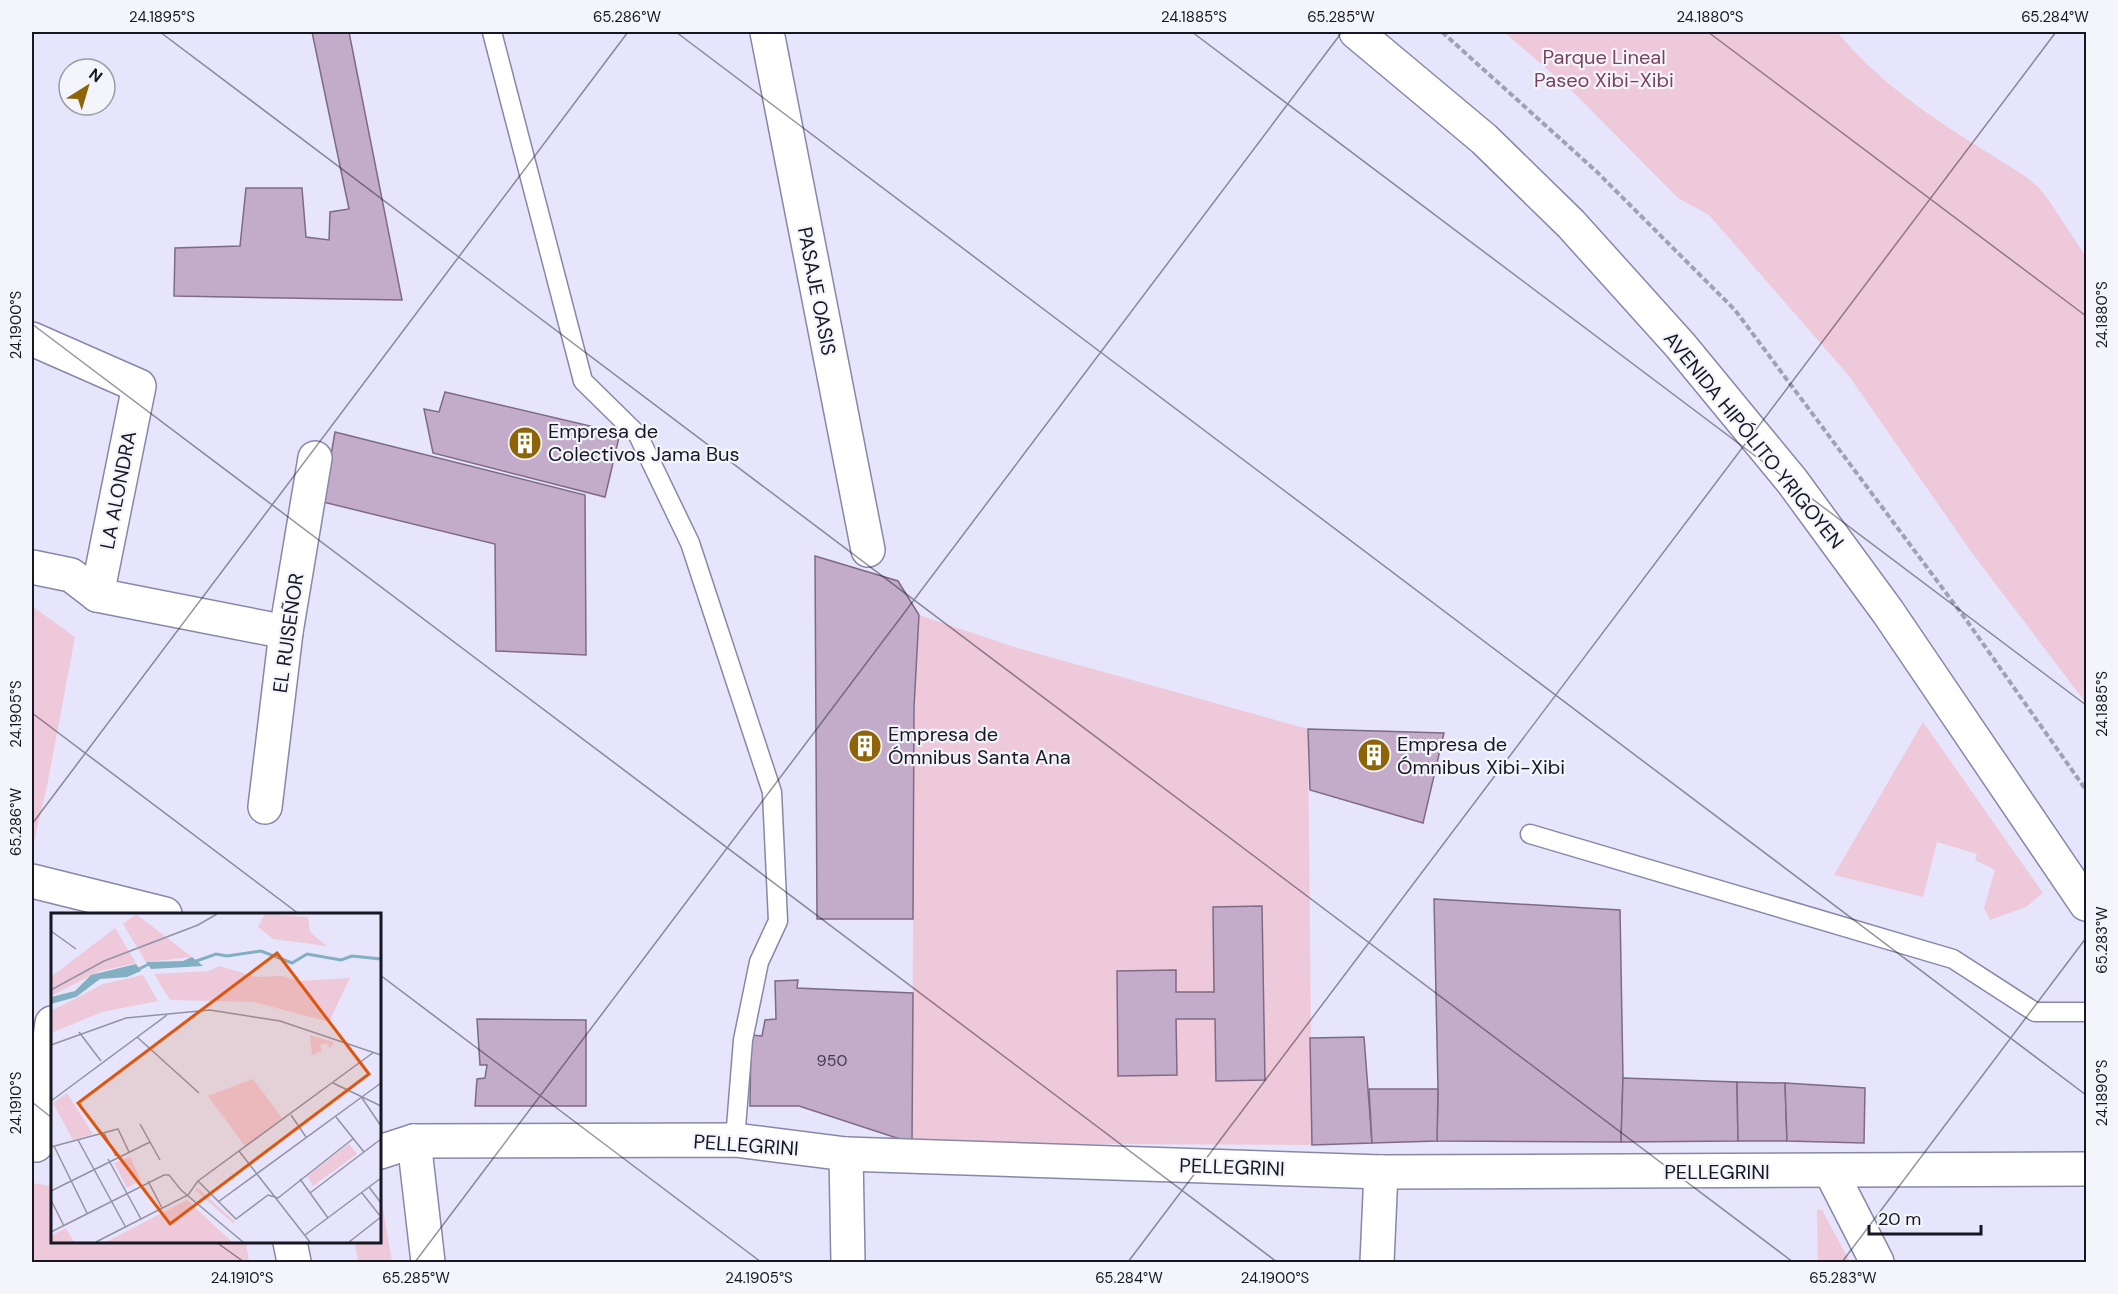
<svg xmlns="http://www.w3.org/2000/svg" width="2118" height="1294" viewBox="0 0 2118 1294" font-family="'DM Sans',sans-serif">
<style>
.green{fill:#eec9da}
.building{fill:#c3acca;stroke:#7f6a85;stroke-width:1.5}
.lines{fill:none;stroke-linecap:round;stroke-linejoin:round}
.service-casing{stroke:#8887a8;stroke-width:21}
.minor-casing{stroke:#8887a8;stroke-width:36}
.secondary-casing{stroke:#8887a8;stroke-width:36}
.path{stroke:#a2a1b4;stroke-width:4;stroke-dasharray:6 3;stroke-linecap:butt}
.service{stroke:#fff;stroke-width:18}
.minor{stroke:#fff;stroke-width:33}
.secondary{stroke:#fff;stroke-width:33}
.ticks{fill:none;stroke:#171623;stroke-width:1.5;stroke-opacity:0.45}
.labels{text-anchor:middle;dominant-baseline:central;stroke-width:4.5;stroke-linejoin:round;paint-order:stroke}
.number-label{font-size:16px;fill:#423c4d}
.park-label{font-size:20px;fill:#79425f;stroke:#f4f4fb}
.street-label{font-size:20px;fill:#171623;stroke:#f4f4fb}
.poi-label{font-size:20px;fill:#171623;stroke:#f4f4fb;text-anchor:start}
.inset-river{fill:none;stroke:#83afc2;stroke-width:3}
.inset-road{fill:none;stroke:#9392a5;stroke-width:1.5}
.view{fill:#de560d;fill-opacity:0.15;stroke:#de560d;stroke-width:3}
.inset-edge{fill:none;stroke:#171623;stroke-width:3}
.neatline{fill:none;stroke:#171623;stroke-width:2}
.ticks-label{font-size:15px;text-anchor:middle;fill:#171623}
</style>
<rect width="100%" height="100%" fill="#e6e5fb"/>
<!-- green -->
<g class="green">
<path d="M 1504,32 L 1837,32 C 1888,94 1957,133 2025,176 L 2038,187 L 2048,199 L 2086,257 L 2086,703 L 1972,553 L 1849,376 L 1709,215 L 1678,198 L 1569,88 Z"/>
<polygon points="32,606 75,637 48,781 32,851"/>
<polygon points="919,615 1011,646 1308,729 1312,1145 912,1143 914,707"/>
<polygon points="1923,722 2043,893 2026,907 1990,920 1984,908 1995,870 1975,860 1977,854 1937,842 1923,897 1834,875"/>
<polygon points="32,1183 52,1186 52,1242 246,1242 249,1262 32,1262"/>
<polygon points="380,1191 392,1262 358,1262 355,1242 380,1242"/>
<polygon points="1817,1210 1822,1210 1850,1262 1818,1262"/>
</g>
<!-- building -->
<g class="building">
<polygon points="312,32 349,32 402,300 174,296 175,248 240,246 246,188 302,188 306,237 329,240 330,212 349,209"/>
<polygon points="445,392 620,433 605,497 433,453 424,409 439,412"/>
<polygon points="335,432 585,495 586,655 496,651 495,544 323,502"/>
<polygon points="815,556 898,581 919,615 914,707 913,919 817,919"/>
<polygon points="1308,729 1444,733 1423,823 1310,790"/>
<polygon points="1434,899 1620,910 1623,1078 1621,1142 1437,1141 1438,1089"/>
<polygon points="1262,906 1265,1080 1216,1081 1215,1019 1176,1019 1177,1075 1118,1076 1117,971 1176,970 1176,992 1214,992 1213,907"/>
<polygon points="798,980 797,988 913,993 912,1143 799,1106 750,1106 751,1035 762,1036 765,1020 776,1019 775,981"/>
<polygon points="477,1019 586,1020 586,1106 475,1106 477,1079 485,1078 487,1065 480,1065"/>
<polygon points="1364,1037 1372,1143 1312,1145 1310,1038"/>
<polygon points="1623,1078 1737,1082 1738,1141 1621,1142"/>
<polygon points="1737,1082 1785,1083 1787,1141 1738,1141"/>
<polygon points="1785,1083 1865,1088 1864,1143 1787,1141"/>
<polygon points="1369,1089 1438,1089 1437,1141 1372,1143"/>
</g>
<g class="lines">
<defs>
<g id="service">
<polyline points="492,32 583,381 638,435 690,543 772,792 778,921 759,962 743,1040 735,1140"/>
<polyline points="1530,834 1953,959 2035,1012 2086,1012"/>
</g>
<g id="minor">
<polyline points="767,32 868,550"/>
<polyline points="32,339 139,386 97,595"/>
<polyline points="32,567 71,575 97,595 286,632"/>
<polyline points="265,807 286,632 315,458"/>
<polyline points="32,881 165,914"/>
<polyline points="414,1141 428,1262"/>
<polyline points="36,1145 52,1023"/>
<polyline points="380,1152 414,1141 735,1140 846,1154 1381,1172 2086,1169"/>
<polyline points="846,1154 848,1262"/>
<polyline points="1831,1172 1877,1262"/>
<polyline points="290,1242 294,1262"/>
<polyline points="1377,1262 1381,1172"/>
</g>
<polyline id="secondary" points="1356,32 1484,139 1571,224 1680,345 1792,481 1888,612 2086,904"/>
</defs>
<!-- service casing -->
<use href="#service" class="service-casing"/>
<!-- minor casing -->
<use href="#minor" class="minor-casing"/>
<!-- secondary casing -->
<use href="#secondary" class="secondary-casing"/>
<!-- path -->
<polyline class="path" points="1442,32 1596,171 1735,310 1967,621 2086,790"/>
<!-- service -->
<use href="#service" class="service"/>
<!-- minor -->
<use href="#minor" class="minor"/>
<!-- secondary -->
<use href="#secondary" class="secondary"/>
</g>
<!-- ticks -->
<path class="ticks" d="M 160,32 L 1793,1262M 676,32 L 2086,1095M 1192,32 L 2086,705M 1708,32 L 2086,316M 32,324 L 1277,1262M 32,713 L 299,914M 32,824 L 628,32M 380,975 L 761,1262M 32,1102 L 52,1118M 216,1242 L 244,1262M 415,1262 L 1342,32M 1128,1262 L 2056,32M 1842,1262 L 2086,938"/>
<!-- icons -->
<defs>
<symbol id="building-disc" viewBox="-11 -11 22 22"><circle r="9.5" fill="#8d6508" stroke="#f4f4fb"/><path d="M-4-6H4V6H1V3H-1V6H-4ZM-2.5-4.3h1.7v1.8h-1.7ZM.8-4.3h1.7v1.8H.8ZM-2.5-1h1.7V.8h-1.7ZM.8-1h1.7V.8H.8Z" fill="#fff"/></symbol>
</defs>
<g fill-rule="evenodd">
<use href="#building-disc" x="506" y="424" width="38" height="38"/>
<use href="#building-disc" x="846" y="727" width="38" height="38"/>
<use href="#building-disc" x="1355" y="736" width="38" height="38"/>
</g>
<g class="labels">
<!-- number labels -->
<g class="number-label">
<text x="832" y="1060">950</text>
</g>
<!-- park labels -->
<g class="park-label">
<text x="1604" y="57">Parque Lineal<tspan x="1604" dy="23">Paseo Xibi-Xibi</tspan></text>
</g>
<!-- street labels -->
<g class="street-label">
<text transform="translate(817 291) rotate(79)">PASAJE OASIS</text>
<text transform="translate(1754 440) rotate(51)">AVENIDA HIPÓLITO YRIGOYEN</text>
<text transform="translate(118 490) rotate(-79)">LA ALONDRA</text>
<text transform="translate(288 633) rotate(-82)">EL RUISEÑOR</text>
<text transform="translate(746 1145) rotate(4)">PELLEGRINI</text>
<text transform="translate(1232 1167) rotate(2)">PELLEGRINI</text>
<text x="1717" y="1172">PELLEGRINI</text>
</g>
<!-- poi labels -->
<g class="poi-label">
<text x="548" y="431">Empresa de<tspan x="548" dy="23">Colectivos Jama Bus</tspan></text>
<text x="888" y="734">Empresa de<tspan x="888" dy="23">Ómnibus Santa Ana</tspan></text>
<text x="1397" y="744">Empresa de<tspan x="1397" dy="23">Ómnibus Xibi-Xibi</tspan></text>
</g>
</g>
<!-- overview -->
<g transform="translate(51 913)">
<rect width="330" height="330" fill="#e6e5fb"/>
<path d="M 85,1 L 141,44 L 95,49 L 72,11 ZM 214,1 L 257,4 L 259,19 L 276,33 L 222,26 L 207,14 ZM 64,15 L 85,50 L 49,58 L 0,83 L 0,64 ZM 169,53 L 205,64 L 232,63 L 247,68 L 299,65 L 278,109 L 203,89 L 119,87 L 103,61 L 158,58 ZM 92,62 L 107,88 L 51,99 L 0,120 L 0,98 L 52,71 ZM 259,122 L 282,129 L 282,132 L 279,135 L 276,130 L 269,132 L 271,138 L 261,142 ZM 202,166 L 231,205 L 194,233 L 157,183 ZM 16,180 L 42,221 L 22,227 L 2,190 ZM 298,231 L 306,241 L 262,273 L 256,263 ZM 79,244 L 90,267 L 76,275 L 63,250 ZM 147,275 L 183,308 L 183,311 L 144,277 ZM 136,287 L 181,329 L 55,329 ZM 15,315 L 23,329 L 0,329 L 0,323 Z" fill="#eec9da"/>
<path d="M 141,44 L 152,53 L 100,56 L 95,49 L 132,48 ZM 85,51 L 90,58 L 76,64 L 49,66 L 25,84 L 0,91 L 0,84 L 24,78 L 40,62 Z" fill="#83afc2"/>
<path class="inset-river" d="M 137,51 L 165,41 L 176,43 L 210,38 L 241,50 L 256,41 L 290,47 L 301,43 L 330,46M 80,60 L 98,51 L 107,52"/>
<path class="inset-road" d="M 0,18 L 25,36M 0,77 L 53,48 L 147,12 L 166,1M 28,119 L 50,148M 86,124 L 148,180M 0,132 L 75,105 L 159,97 L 229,108 L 330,142M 282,170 L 330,193M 311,185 L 330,213M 0,188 L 116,102M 240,202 L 255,224M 285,204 L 313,239M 89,211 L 109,247M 53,220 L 65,243M 27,227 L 74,313M 3,233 L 36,300M 0,234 L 67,216 L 78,239M 188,238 L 259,329M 57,246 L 90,306M 249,266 L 277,305M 97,268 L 111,295M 147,268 L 185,306 L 217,282 L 227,285 L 303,225M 318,274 L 330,290M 0,278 L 99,229M 259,280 L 330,226M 311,280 L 330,304M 0,287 L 13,313M 167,289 L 330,170M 0,319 L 113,262 L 118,262 L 130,277 L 192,329M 254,322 L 330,265M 45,329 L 137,282 L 147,268 L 323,139M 298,329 L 330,304"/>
<path class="view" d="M 226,40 L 318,161 L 119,311 L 27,190 Z"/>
<rect width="330" height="330" class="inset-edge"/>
</g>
<!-- border -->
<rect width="2118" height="1294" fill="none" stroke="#f4f4fb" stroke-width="66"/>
<!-- north arrow -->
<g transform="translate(87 87) rotate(37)"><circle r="28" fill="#f4f4fb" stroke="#9c9ba5" stroke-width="1.5"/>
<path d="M0-4.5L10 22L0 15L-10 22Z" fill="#8d6508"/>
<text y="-9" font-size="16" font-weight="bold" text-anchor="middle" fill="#171623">N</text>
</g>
<!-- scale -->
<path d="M1869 1225v9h112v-9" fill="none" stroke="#171623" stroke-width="3"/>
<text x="1878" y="1225" font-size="18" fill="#171623" stroke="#f4f4fb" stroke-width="4.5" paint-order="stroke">20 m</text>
<rect x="33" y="33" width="2052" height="1228" class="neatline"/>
<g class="ticks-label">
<text x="162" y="22">24.1895°S</text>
<text x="627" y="22">65.286°W</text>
<text x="1194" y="22">24.1885°S</text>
<text x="1341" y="22">65.285°W</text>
<text x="1710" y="22">24.1880°S</text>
<text x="2055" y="22">65.284°W</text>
<text transform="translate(2102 315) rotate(-90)" y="5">24.1880°S</text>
<text transform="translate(16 325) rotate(-90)" y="5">24.1900°S</text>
<text transform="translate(2102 704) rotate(-90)" y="5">24.1885°S</text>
<text transform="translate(16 714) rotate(-90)" y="5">24.1905°S</text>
<text transform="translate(16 822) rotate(-90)" y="5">65.286°W</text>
<text transform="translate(2102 940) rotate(-90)" y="5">65.283°W</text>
<text transform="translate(2102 1093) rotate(-90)" y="5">24.1890°S</text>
<text transform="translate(16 1103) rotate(-90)" y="5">24.1910°S</text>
<text x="242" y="1283">24.1910°S</text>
<text x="416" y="1283">65.285°W</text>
<text x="759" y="1283">24.1905°S</text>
<text x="1129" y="1283">65.284°W</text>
<text x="1275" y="1283">24.1900°S</text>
<text x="1843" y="1283">65.283°W</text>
</g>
</svg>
